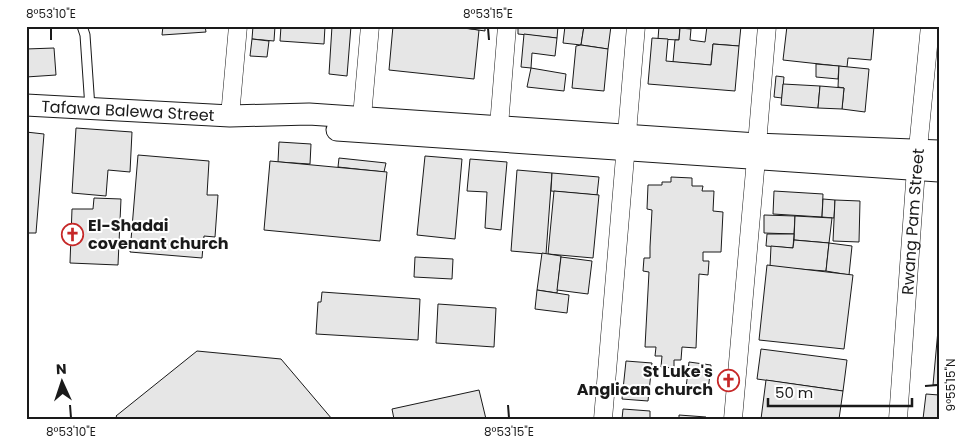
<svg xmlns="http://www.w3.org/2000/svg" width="965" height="445" viewBox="0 0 965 445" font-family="Poppins,sans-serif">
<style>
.building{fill:#e6e6e6;stroke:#1a1a1a}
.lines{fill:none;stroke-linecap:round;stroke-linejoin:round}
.service-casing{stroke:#1a1a1a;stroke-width:11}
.minor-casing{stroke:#1a1a1a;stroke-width:19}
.tertiary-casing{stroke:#1a1a1a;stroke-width:23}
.service{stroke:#fff;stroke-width:9}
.minor{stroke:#fff;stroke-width:18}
.tertiary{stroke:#fff;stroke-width:21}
.ticks{fill:none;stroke:#1a1a1a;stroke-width:2}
.labels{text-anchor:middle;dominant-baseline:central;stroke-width:4;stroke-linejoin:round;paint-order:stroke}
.street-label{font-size:16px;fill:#1a1a1a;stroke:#fff}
.poi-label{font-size:16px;font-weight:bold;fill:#1a1a1a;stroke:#fff;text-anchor:start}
.neatline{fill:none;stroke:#1a1a1a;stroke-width:2}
.ticks-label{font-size:12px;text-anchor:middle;fill:#1a1a1a}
</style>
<rect width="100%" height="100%" fill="#fff"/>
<!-- building -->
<g class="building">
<polygon points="163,26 205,26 206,32 162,35"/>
<polygon points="253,26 275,26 274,41 252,39"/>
<polygon points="281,26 325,26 324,44 280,41"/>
<polygon points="332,26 351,26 347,76 329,74"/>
<polygon points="393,26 447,26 479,30 474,79 389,70"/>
<polygon points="452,26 485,26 485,31"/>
<polygon points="518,26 558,26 557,38 518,34"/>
<polygon points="565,26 584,26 581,45 563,43"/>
<polygon points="584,26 611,26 608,49 581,45"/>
<polygon points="659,26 680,26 679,40 658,39"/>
<polygon points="707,26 741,26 739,46 713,44 711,65 673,62 675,40 679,40 680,28 691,29 690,40 705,42"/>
<polygon points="787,26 874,26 871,60 848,58 847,67 783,60"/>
<polygon points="524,34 557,38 555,56 532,53 531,68 521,67"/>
<polygon points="652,38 668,39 666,61 711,65 713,44 739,46 735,91 648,84"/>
<polygon points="252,39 269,41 267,57 250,56"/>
<polygon points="581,45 608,49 604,91 572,88 576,46"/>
<polygon points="54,48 56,75 26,77 26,49"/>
<polygon points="816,64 839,66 838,79 816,77"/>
<polygon points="839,66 869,69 865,112 842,109 844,88 838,87"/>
<polygon points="531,68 566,74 564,91 527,87"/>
<polygon points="776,76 784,77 782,98 774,97"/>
<polygon points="783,84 820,86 818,108 781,105"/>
<polygon points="820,86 844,88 842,109 818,108"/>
<polygon points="76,128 132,132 130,172 108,170 106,196 72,193"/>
<polygon points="26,132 44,134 36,233 26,233"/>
<polygon points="279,142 311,144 310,164 278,162"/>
<polygon points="138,155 209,161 207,195 218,195 215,237 204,236 202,258 130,252"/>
<polygon points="425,156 462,159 455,239 417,235"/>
<polygon points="339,158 386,163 384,172 338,167"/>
<polygon points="470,159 507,162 501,230 485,228 487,192 467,191"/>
<polygon points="270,161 387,172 380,241 264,230"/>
<polygon points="517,170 552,173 546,254 511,251"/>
<polygon points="552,173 599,177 597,195 551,191"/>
<polygon points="671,177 692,178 692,186 703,186 702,191 714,191 713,211 723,212 721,252 703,252 703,261 709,261 708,275 699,274 696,348 682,347 681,360 674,360 674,368 661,367 662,356 655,356 656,347 645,347 649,272 643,271 644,258 650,258 650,247 652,210 647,209 648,185 662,185 662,182 671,182"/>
<polygon points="554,191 599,195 593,258 548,254"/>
<polygon points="774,191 823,194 822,217 773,214"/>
<polygon points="94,198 121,199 118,265 70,263 72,209 93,209"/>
<polygon points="823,199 835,200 834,218 822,217"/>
<polygon points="835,200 860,201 859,242 833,241"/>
<polygon points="764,215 795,216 794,234 764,233"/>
<polygon points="795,216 832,218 829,243 794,240"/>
<polygon points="767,234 794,234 793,248 766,246"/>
<polygon points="794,240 829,243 826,271 770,267 771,246 793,248"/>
<polygon points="829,243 852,246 849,275 826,271"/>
<polygon points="542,253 561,256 557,293 537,290"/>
<polygon points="415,257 453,259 452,279 414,277"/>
<polygon points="561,257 592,261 588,294 557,290"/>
<polygon points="767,265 853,275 844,349 759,340"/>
<polygon points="537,290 569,295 567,313 535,309"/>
<polygon points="322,292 420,299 418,340 316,334 318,302 321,302"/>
<polygon points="438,304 496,308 494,347 436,343"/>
<polygon points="939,319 939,385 933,385"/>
<polygon points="761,349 847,360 843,391 757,379"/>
<polygon points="197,351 281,359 332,419 118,419 116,416"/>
<polygon points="626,361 652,363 648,401 622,399"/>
<polygon points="689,362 711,365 708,391 686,388"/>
<polygon points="766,380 843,391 839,419 761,419"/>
<polygon points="479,390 486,419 394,419 392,409"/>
<polygon points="926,394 939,395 939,419 923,419"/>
<polygon points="623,409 650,411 650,419 622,419"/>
<polygon points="679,415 706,417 706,419 679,419"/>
</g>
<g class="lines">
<defs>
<polyline id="service" points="82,26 85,35 90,108"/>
<g id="minor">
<polyline points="230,116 238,26"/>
<polyline points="362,117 370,26"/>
<polyline points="499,126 507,26"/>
<polyline points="757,144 767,26"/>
<polyline points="603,419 636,26"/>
<polyline points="733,419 756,159"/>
<path id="s1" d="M 898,419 L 916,169 L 930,26"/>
</g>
<g id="tertiary">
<path id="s2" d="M 26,105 L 230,116 L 309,114 L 757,144 L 939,151"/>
<polyline points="337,130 939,171"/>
</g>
</defs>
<!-- service casing -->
<use href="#service" class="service-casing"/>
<!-- minor casing -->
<use href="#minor" class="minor-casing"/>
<!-- tertiary casing -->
<use href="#tertiary" class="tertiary-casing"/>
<!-- service -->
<use href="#service" class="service"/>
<!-- minor -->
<use href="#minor" class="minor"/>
<!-- tertiary -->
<use href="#tertiary" class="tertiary"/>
</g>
<!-- ticks -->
<path class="ticks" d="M 51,28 L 51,40M 488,28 L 489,40M 925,386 L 938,385M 70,405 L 71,418M 508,405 L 509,418"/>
<!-- icons -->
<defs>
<symbol id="church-ring" viewBox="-11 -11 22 22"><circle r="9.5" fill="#fff" stroke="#c62828" stroke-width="1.5"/><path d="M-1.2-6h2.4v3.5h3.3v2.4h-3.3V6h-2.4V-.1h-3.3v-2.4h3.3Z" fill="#c62828"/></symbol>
</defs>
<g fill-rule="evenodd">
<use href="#church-ring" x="60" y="222" width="25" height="25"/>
<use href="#church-ring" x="716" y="368" width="25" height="25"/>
</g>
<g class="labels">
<!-- street labels -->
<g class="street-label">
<text stroke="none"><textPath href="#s2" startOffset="102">Tafawa Balewa Street</textPath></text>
<text stroke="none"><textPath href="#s1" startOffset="198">Rwang Pam Street</textPath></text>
</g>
<!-- poi labels -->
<g class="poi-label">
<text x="88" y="225">El-Shadai<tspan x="88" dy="18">covenant church</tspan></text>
<text x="713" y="371" text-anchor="end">St Luke's<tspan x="713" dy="18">Anglican church</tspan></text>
</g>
</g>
<!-- border -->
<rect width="965" height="445" fill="none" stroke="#ffffff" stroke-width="55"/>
<!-- north arrow -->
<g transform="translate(62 382) rotate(357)" stroke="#ffffff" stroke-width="4" paint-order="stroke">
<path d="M0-4L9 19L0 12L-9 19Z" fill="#1a1a1a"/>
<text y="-8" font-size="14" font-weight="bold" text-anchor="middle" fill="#1a1a1a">N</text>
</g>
<!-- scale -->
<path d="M768 398v8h144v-8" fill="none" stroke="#1a1a1a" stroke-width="2.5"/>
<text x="775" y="398" font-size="15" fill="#1a1a1a" stroke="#ffffff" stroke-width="4" paint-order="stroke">50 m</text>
<rect x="28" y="28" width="910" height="390" class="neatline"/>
<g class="ticks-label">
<text x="51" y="18">8°53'10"E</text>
<text x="488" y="18">8°53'15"E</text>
<text transform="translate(951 385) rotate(-90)" y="4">9°55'15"N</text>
<text x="71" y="436">8°53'10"E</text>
<text x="509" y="436">8°53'15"E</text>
</g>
</svg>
